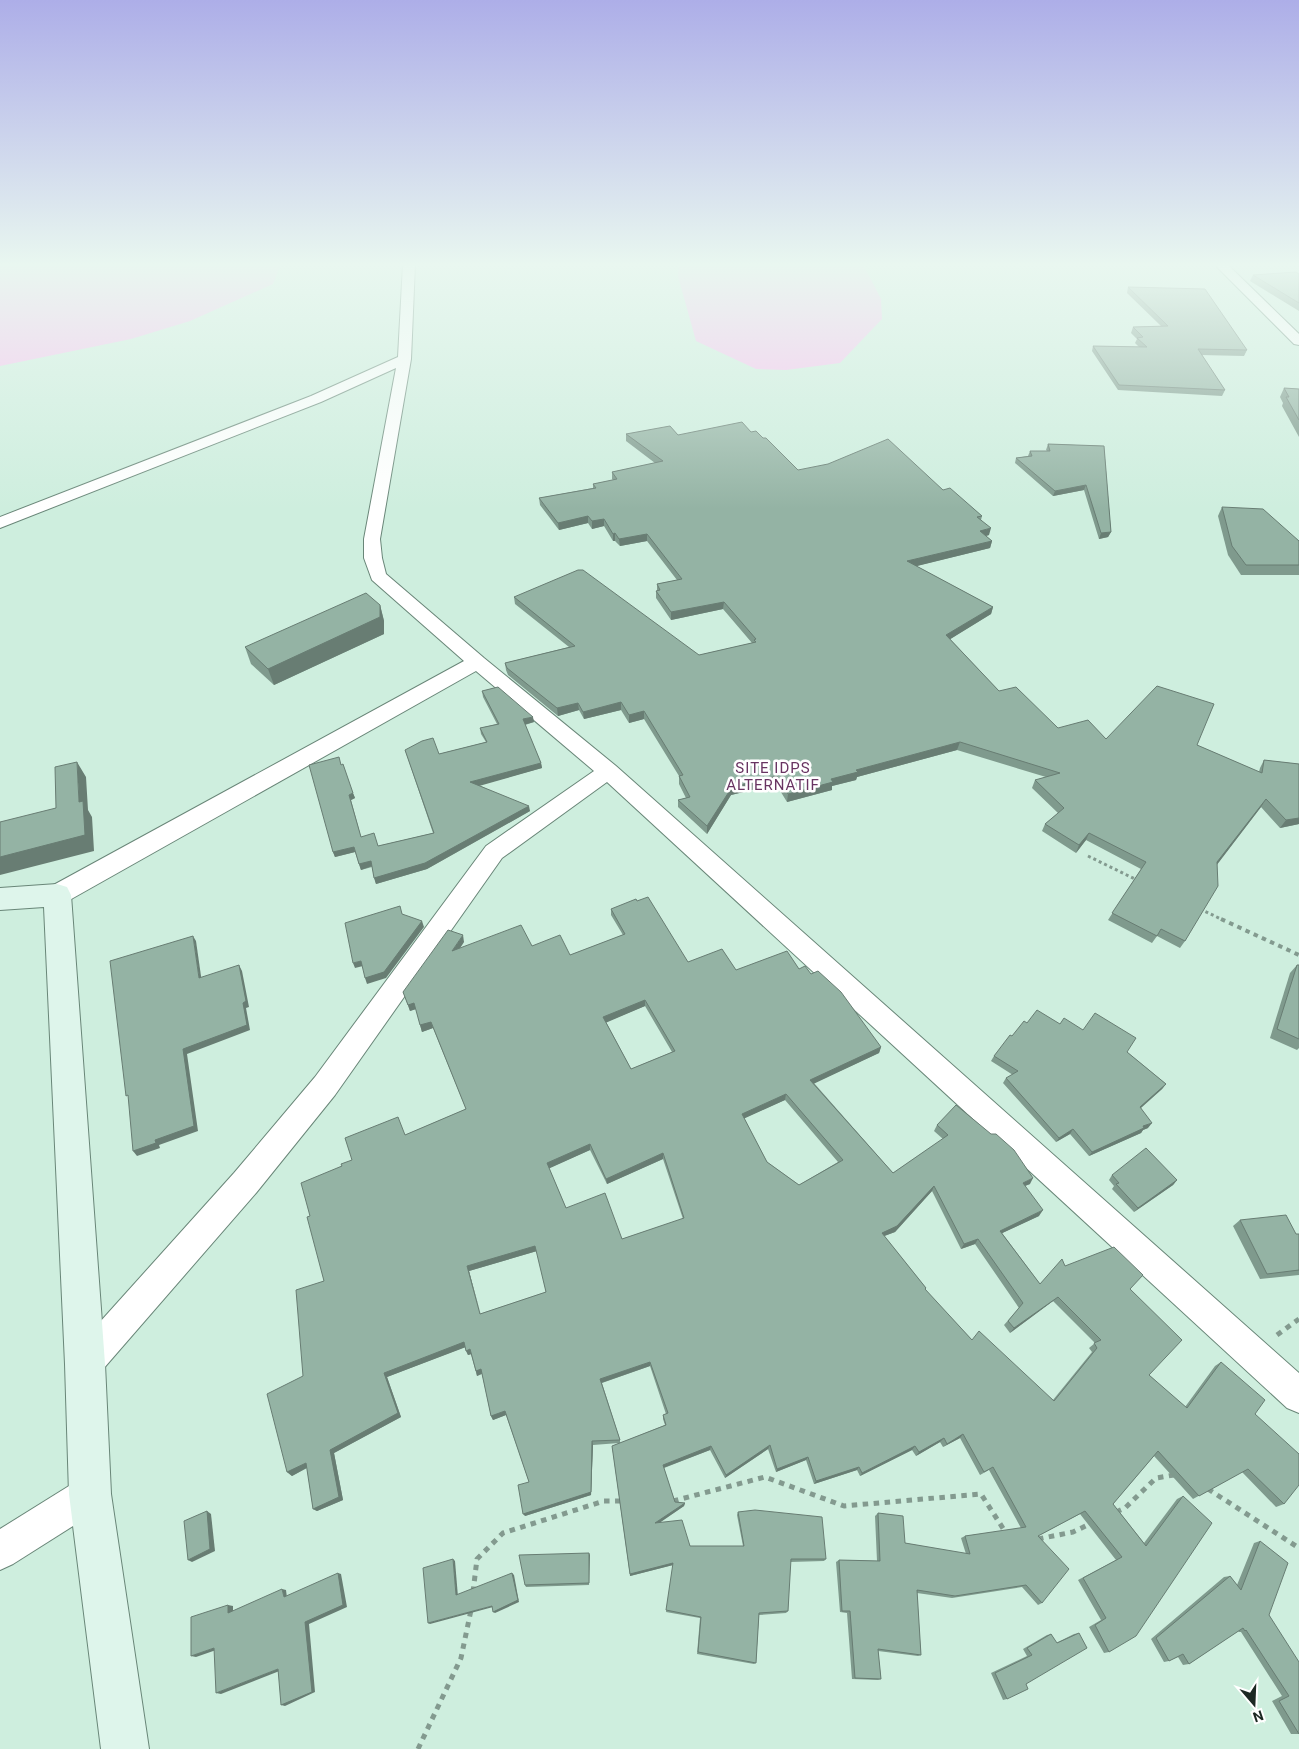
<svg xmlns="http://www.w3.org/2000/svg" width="1299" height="1749" viewBox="0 0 1299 1749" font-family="Roboto,sans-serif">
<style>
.green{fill:#fabff0}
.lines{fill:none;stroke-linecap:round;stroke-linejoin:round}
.street-casing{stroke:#698678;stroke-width:2}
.secondary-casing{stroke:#698678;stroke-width:2}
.path-far2{stroke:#839a8f;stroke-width:3;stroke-dasharray:3 3;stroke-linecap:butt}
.path-far1{stroke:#839a8f;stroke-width:4;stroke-dasharray:4.5 4.5;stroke-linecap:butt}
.path{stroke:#839a8f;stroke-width:5;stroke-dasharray:5.5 5.5;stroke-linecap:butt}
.street{fill:#fff;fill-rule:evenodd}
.secondary{fill:#def5eb;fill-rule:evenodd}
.wall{fill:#7f9a8d;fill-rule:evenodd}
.shaded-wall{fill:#687d73}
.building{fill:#94b3a4;stroke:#687d73;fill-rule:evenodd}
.labels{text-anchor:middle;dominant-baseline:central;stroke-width:5;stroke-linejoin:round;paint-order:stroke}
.neighbourhood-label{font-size:15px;letter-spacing:1px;fill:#693462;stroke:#fff}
</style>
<rect width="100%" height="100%" fill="#ceeede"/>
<!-- green -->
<g class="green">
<polygon points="0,264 278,264 280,266 273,284 190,321 131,339 0,366"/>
<polygon points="679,264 863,264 881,299 882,319 840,363 786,370 756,369 696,341 678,276"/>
</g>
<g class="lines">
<defs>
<g id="street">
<polygon points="403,264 415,264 411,359 380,539 382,558 386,574 484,658 616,766 1299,1373 1299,1413 1287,1408 607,782 502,858 335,1095 256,1193 97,1376 85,1381 73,1376 68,1364 73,1352 234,1173 315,1077 486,846 594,771 476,671 66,902 57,904 48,902 45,895 48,888 464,661 372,580 364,558 364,539 396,368 321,402 0,528 0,517 311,396 398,357"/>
<polygon points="1214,264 1227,264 1299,334 1299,345 1294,344"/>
<polygon points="90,1476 103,1481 108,1494 103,1507 13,1564 0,1570 0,1529 77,1481"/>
</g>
<polygon id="secondary" points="57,884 67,887 71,895 105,1364 111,1494 149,1749 101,1749 69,1494 65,1364 44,907 0,910 0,888"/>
</defs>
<!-- street casing -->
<use href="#street" class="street-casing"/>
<!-- secondary casing -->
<use href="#secondary" class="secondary-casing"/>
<!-- path-far2 -->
<g class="path-far2">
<polyline points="1088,856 1137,880"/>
<polyline points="1200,909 1223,920"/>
</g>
<!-- path-far1 -->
<polyline class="path-far1" points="1221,919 1299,955"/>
<!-- path -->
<g class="path">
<polyline points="1277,1335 1299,1319"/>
<polyline points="1208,1489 1299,1548"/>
<polyline points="673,1501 765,1477 844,1506 981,1494 1006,1533"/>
<polyline points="1116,1512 1125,1508 1156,1478 1174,1475"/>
<polyline points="1038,1539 1073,1532 1092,1523"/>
<polyline points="473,1592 477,1559 503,1533 604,1501 622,1501"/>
<polyline points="418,1749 461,1658 471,1610"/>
</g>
<!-- street -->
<use href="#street" class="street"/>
<!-- secondary -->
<use href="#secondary" class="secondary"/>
</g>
<!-- wall -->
<g class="wall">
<polygon points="1299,274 1299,311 1250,281 1253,275"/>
<polygon points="1128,287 1247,350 1244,356 1201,355 1225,390 1222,396 1118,390 1092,351 1093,346 1139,347 1135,343 1137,339 1131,333 1133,327 1161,326 1127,293"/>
<polygon points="1284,388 1299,389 1299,437 1282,406 1283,403 1280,397"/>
<polygon points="751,432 763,438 798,470 943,490 982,516 981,520 989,535 986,536 992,541 990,548 916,566 993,607 991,614 950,639 999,691 1058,728 1106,739 1197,745 1259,772 1260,768 1264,760 1299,764 1299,824 1280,828 1261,807 1217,864 1185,941 1180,948 1157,936 1152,943 1108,920 1141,869 1086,840 1076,853 1042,831 1045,824 1058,813 1032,788 1035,780 1046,777 957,750 857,777 856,780 832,786 832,790 787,802 776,784 731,795 707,834 678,807 678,800 686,798 679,784 679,776 644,719 629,723 621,710 584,719 579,710 558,716 508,675 506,670 505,663 569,647 515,604 514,597 699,655 752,643 723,609 671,620 656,598 656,591 657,591 657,584 677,580 647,541 620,546 615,541 613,541 604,526 592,529 588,523 559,530 540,505 539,498 593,488 593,484 613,480 612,479 612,472 655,463 626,441 626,434 678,435"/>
<polygon points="1048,444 1104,446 1111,532 1108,537 1099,539 1084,490 1053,496 1015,463 1016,458 1028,456 1030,451 1047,451 1046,450"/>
<polygon points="1222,507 1299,541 1299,575 1241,575 1228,555 1218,516"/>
<polygon points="380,605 384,621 384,634 274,685 251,664 245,647"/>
<polygon points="482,691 534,722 525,725 541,763 542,768 479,785 530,811 427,869 376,884 372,867 361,870 355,852 335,857 333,852 341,765 355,798 351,800 361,837 378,846 433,833 405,750 439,754 486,742 481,734 480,728 497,724 483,697"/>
<path d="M 611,909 L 688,962 L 736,970 L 799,969 L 811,974 L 881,1047 L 879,1053 L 814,1083 L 893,1173 L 943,1139 L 934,1131 L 937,1125 L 1030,1184 L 1025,1186 L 1039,1216 L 1002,1233 L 1040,1284 L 1065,1266 L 1130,1289 L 1149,1375 L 1185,1407 L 1215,1366 L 1221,1362 L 1255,1414 L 1284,1504 L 1276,1507 L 1242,1472 L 1193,1499 L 1154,1456 L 1113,1504 L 1144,1543 L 1177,1499 L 1183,1496 L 1109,1652 L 1104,1653 L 1089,1627 L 1101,1620 L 1078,1580 L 1116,1560 L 1080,1514 L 1038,1536 L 1042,1603 L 1038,1605 L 1022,1587 L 952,1598 L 917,1593 L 921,1655 L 918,1656 L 878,1651 L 881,1679 L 878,1680 L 852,1679 L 847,1613 L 840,1612 L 836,1562 L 839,1560 L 877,1561 L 875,1516 L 878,1513 L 905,1543 L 966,1554 L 961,1538 L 965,1536 L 1021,1528 L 989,1470 L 980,1475 L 960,1438 L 943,1447 L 940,1442 L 916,1456 L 912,1450 L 860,1476 L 857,1470 L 814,1484 L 806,1460 L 776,1472 L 768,1449 L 725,1478 L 710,1450 L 664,1468 L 675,1502 L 685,1503 L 684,1506 L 660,1522 L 690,1546 L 743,1546 L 737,1515 L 738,1512 L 826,1559 L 824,1561 L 790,1562 L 788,1611 L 786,1613 L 759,1615 L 756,1663 L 754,1664 L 697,1654 L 700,1618 L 666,1612 L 673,1565 L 630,1576 L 612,1446 L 619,1443 L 593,1445 L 591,1495 L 525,1516 L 529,1482 L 506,1415 L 493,1420 L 491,1416 L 482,1374 L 477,1376 L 471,1354 L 468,1355 L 465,1347 L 387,1377 L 401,1417 L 334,1453 L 343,1500 L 317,1511 L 313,1509 L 307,1468 L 292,1476 L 287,1472 L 303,1376 L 324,1281 L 310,1216 L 342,1166 L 405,1135 L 466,1109 L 433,1028 L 422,1032 L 416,1009 L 410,1011 L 403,992 L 464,942 L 460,948 L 532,946 L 570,955 L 623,935 L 611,915 ZM 645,1006 L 672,1052 L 631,1069 L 606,1022 ZM 785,1100 L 838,1162 L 799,1185 L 767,1162 L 744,1118 ZM 590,1150 L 607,1184 L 663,1159 L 683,1219 L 622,1239 L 566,1208 L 549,1168 ZM 932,1191 L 961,1249 L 975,1244 L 1019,1308 L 1004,1325 L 1010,1333 L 1053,1301 L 1095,1343 L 1089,1348 L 1092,1352 L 1053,1400 L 972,1340 L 925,1290 L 926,1288 L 884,1236 L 895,1232 ZM 537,1251 L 546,1292 L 480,1314 L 469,1271 ZM 650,1366 L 666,1414 L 663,1415 L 663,1419 L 665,1425 L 620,1443 L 620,1440 L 602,1383 Z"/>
<polygon points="1297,965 1299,965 1299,1048 1297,1050 1270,1038 1290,973"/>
<polygon points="1027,1023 1060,1024 1083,1030 1127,1052 1166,1084 1162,1089 1141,1108 1148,1128 1143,1130 1141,1133 1089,1156 1070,1134 1056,1142 1003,1083 1006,1078 1013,1075 991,1061 994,1056 1012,1036"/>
<polygon points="1112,1175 1177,1180 1173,1185 1134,1212 1112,1189 1114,1186 1109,1180"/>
<polygon points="1240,1220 1296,1234 1299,1234 1299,1275 1260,1279 1233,1226"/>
<polygon points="1260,1541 1269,1615 1299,1734 1291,1734 1272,1701 1282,1696 1241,1632 1239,1632 1238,1631 1189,1664 1183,1665 1178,1657 1169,1661 1164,1662 1151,1639 1224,1577 1230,1576 1237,1585 1254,1543"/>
<polygon points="589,1553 589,1585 526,1587 525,1585"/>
<polygon points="1079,1633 1026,1684 1007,1699 1003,1700 991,1673 1027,1656 1023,1649 1047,1635 1051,1634 1056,1643 1074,1634"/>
</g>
<!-- shaded-wall -->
<g class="shaded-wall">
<polygon points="1086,485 1084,490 1053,496 1055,491"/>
<polygon points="588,516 588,523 559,530 558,523"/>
<polygon points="604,519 604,526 592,529 592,521"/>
<polygon points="991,528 989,535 978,538 980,531"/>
<polygon points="1111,532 1108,537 1099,539 1101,533"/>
<polygon points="615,533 615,541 613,541 613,534"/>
<polygon points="647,534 647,541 620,546 619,539"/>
<polygon points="992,541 990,548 905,569 907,561"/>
<polygon points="724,602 723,609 671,620 671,612"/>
<polygon points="380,605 384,621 384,634 274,685 268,669"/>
<polygon points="993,607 991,614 944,643 946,635"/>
<polygon points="621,702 621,710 584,719 583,712"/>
<polygon points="578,703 579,710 558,716 557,708"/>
<polygon points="644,711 644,719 629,723 629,715"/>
<polygon points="533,717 534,722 523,725 523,719"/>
<polygon points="960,742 957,750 857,777 856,780 832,786 832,790 787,802 788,794 831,779 856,770"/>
<polygon points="77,762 86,777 88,810 92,817 94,851 0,875 0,857 79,802"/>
<polygon points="541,763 542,768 472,788 470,782"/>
<polygon points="777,776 776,784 731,795 707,834 707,826 732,787"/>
<polygon points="353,793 355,798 351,800 349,795"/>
<polygon points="1266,799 1261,807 1213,870 1217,862"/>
<polygon points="529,806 530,811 427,869 376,884 374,878"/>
<polygon points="1299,818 1299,824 1280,828 1286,820"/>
<polygon points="1089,833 1086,840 1076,853 1079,845"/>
<polygon points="354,847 355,852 335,857 333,852"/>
<polygon points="371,861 372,866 361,870 359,864"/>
<polygon points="422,921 424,927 386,978 367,984 365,978"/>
<polygon points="463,935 464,942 453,958 452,951"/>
<polygon points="193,936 196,941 202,983 199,978"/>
<polygon points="361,961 363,966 355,968 353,963"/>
<polygon points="239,965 242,971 249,1007 246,1008 250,1030 187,1054 198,1131 159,1145 160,1148 137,1156 133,1151 155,1140 183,1049 243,1003"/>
<polygon points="645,1000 645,1006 603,1024 603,1017"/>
<polygon points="414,1003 416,1009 410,1011 408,1005"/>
<polygon points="431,1022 433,1028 422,1032 420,1025"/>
<polygon points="881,1047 879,1053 809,1086 810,1080"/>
<polygon points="1166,1084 1162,1089 1136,1112 1140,1107"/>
<polygon points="786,1094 785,1100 741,1120 742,1114"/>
<polygon points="1152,1123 1148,1128 1143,1130 1141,1133 1089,1156 1092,1152 1143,1126"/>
<polygon points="1073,1129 1070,1134 1056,1142 1059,1138"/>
<polygon points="590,1144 590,1150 548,1169 547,1163"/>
<polygon points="663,1153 663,1159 607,1184 606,1179"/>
<polygon points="1033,1178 1030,1184 1019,1188 1023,1183"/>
<polygon points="1177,1180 1173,1185 1134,1212 1138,1208"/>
<polygon points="934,1186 932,1191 895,1232 879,1238 882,1233"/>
<polygon points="1043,1210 1039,1216 996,1236 1000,1231"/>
<polygon points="978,1239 975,1244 961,1249 964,1244"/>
<polygon points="535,1246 537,1251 469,1271 482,1319 467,1266"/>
<polygon points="1058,1297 1053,1301 1010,1333 1014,1328"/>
<polygon points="464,1342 466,1347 387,1377 401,1417 334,1453 343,1500 317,1511 313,1509 330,1450 384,1373"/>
<polygon points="470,1349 472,1354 468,1355 466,1351"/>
<polygon points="650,1362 650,1366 601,1383 600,1379"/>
<polygon points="481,1369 483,1373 477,1376 476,1371"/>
<polygon points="505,1411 506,1415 493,1420 491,1416"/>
<polygon points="963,1434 960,1438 943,1447 947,1444"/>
<polygon points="944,1438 940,1442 916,1456 919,1452"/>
<polygon points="592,1441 593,1445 591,1495 525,1516 523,1514"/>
<polygon points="770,1445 768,1449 725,1478 726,1475"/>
<polygon points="711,1446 710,1450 663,1468 663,1465"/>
<polygon points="915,1446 912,1450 860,1476 862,1473"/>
<polygon points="808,1457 806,1460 776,1472 777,1469"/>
<polygon points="306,1463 310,1466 292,1476 287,1472"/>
<polygon points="859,1467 857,1470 814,1484 816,1481"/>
<polygon points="685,1503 684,1506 655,1526 655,1523"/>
<polygon points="207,1511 211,1514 215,1551 192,1562 188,1560"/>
<polygon points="589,1553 590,1555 589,1585"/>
<polygon points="453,1559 455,1561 458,1597 456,1595"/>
<polygon points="673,1563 673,1565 630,1576 630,1574"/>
<polygon points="338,1573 341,1574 347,1607 309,1624 315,1692 285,1706 281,1705 305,1622"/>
<polygon points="512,1573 514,1575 519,1602 495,1613 493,1612"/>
<polygon points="282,1589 286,1590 287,1598 284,1597"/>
<polygon points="228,1605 233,1606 233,1614 228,1613"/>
<polygon points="492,1606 493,1607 430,1624 428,1623"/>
<polygon points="214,1648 219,1649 196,1657 191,1656"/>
<polygon points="278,1669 282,1670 221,1694 216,1693"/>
</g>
<!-- building -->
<g class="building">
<polygon points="1296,272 1299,274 1299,303 1253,275"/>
<polygon points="1128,287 1205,289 1247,350 1198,349 1225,390 1119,385 1093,346 1147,347 1137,338 1143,337 1133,327 1168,326"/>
<polygon points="1284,388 1299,389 1299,420 1286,397 1289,397"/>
<polygon points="742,422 751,432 756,431 763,438 766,438 798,470 828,464 888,439 943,490 950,488 982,516 977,517 991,528 980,531 992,541 907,561 993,607 946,635 999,691 1016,687 1058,728 1088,720 1106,739 1157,686 1214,704 1197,745 1262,773 1264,760 1299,764 1299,818 1286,820 1266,799 1217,862 1218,886 1185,941 1161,929 1157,936 1112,913 1146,862 1089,833 1079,845 1045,824 1064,808 1035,780 1060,773 960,742 856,770 858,772 831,779 833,782 788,794 777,776 732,787 707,826 678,800 690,797 679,776 683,775 644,711 629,715 621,702 583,712 578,703 557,708 507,668 505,663 575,646 514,597 578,570 583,570 699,655 756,642 754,640 756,639 724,602 671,612 656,591 660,590 657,584 682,579 647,534 619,539 615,533 613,534 604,519 592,521 588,516 558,523 539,498 596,488 593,484 617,479 612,472 663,461 626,434 670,426 678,435"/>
<polygon points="1048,444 1104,446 1111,532 1101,533 1086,485 1055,491 1016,458 1032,456 1030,451 1050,451"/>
<polygon points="1222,507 1263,509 1299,541 1299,565 1246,565 1232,546"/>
<polygon points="366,593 380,605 380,617 268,669 245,647"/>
<polygon points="498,687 533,717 523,719 541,763 470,782 529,806 425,863 374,878 371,861 359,864 354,847 333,852 309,765 339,757 341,765 343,764 353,793 349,795 361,837 374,833 378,846 434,833 405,750 422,741 433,738 439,754 487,742 480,728 499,724 482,691"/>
<polygon points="77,762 79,802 83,801 85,835 0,857 0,822 56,808 55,767"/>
<path d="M 648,897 L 688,962 L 722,949 L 736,970 L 787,951 L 799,969 L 805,966 L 811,974 L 818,971 L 841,992 L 881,1047 L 810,1080 L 893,1173 L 948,1135 L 937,1125 L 956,1105 L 991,1134 L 996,1134 L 1014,1150 L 1033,1178 L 1023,1183 L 1043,1210 L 1000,1231 L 1040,1284 L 1062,1259 L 1065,1266 L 1114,1247 L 1143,1275 L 1130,1289 L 1182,1340 L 1149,1375 L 1187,1408 L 1221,1362 L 1265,1400 L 1255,1414 L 1299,1454 L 1299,1485 L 1284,1504 L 1248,1469 L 1199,1496 L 1158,1451 L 1113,1504 L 1146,1546 L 1183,1496 L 1212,1523 L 1136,1636 L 1109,1652 L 1095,1625 L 1106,1618 L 1083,1578 L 1122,1557 L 1085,1511 L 1038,1536 L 1069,1569 L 1042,1603 L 1026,1585 L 955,1596 L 917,1590 L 921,1655 L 878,1649 L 881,1679 L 855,1678 L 850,1611 L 842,1611 L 839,1560 L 880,1561 L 878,1513 L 903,1516 L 905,1543 L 970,1554 L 965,1536 L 1026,1527 L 993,1467 L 984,1472 L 963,1434 L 947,1444 L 944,1438 L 919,1452 L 915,1446 L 862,1473 L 859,1467 L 816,1481 L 808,1457 L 777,1469 L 770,1445 L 726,1475 L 711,1446 L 663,1465 L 675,1502 L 685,1503 L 655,1523 L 682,1520 L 690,1546 L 744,1546 L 738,1512 L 755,1510 L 822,1517 L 826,1559 L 791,1559 L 788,1611 L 759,1613 L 756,1663 L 698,1652 L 701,1617 L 666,1610 L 673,1563 L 630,1574 L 612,1446 L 666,1425 L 663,1415 L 668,1413 L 650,1362 L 600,1379 L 620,1440 L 592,1441 L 591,1492 L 523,1514 L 518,1485 L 529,1482 L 505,1411 L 491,1416 L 481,1369 L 476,1371 L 470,1349 L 466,1351 L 464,1342 L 384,1373 L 398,1413 L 330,1450 L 339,1497 L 313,1509 L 306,1463 L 287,1472 L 267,1394 L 303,1376 L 296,1290 L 324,1281 L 307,1217 L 310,1216 L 301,1183 L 342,1166 L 341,1164 L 352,1160 L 345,1138 L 398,1117 L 405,1135 L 466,1109 L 431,1022 L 420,1025 L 414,1003 L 408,1005 L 403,992 L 448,930 L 463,935 L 452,951 L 521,925 L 532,946 L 560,935 L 570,955 L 625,934 L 611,909 L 636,899 L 637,901 ZM 645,1000 L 675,1051 L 631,1069 L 603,1017 ZM 786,1094 L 843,1160 L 799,1185 L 767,1162 L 742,1114 ZM 590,1144 L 606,1179 L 663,1153 L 684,1218 L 622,1239 L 605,1193 L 566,1208 L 547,1163 ZM 934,1186 L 964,1244 L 978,1239 L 1023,1303 L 1008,1321 L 1014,1328 L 1058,1297 L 1101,1340 L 1094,1343 L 1097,1348 L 1054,1401 L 979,1331 L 972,1340 L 925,1289 L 926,1288 L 882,1233 L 897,1226 ZM 535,1246 L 546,1292 L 480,1314 L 467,1266 Z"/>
<polygon points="400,906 402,914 422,921 384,972 365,978 361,961 353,963 345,923"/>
<polygon points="193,936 199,978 239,965 246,1001 243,1003 247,1025 183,1049 194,1126 155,1140 156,1143 133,1151 128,1095 126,1096 110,961"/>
<polygon points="1297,965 1299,965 1299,1039 1277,1029"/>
<polygon points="1037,1010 1060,1024 1064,1018 1083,1030 1095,1013 1136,1038 1127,1052 1166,1084 1140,1107 1152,1123 1143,1126 1144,1128 1092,1152 1073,1129 1059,1138 1006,1078 1018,1071 994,1056 1010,1035 1012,1036 1024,1021 1027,1023"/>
<polygon points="1146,1148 1177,1180 1138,1208 1116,1184 1119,1183 1112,1175"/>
<polygon points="1286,1215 1296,1234 1299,1234 1299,1270 1267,1274 1240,1220"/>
<polygon points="207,1511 210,1549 188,1560 184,1521"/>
<polygon points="1260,1541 1288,1563 1269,1615 1299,1662 1299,1734 1279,1701 1289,1696 1246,1630 1245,1631 1243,1628 1189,1664 1183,1654 1169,1661 1156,1638 1230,1576 1241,1590"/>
<polygon points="589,1553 589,1583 525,1585 519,1555"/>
<polygon points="453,1559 456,1595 512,1573 518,1600 493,1612 492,1606 428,1623 423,1568"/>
<polygon points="338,1573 343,1605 305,1622 312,1692 281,1705 278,1669 216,1693 214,1648 191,1656 191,1617 228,1605 228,1613 282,1589 284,1597"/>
<polygon points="1079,1633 1087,1648 1026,1684 1028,1689 1007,1699 995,1673 1032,1655 1027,1648 1051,1634 1057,1643"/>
</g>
<!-- sky -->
<linearGradient id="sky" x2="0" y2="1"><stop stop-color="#adaee8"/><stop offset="0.52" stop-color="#e9f7f0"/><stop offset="1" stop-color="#e9f7f0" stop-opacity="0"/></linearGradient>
<rect width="1299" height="509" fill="url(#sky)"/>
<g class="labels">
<!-- neighbourhood labels -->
<g class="neighbourhood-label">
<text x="773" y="768">SITE IDPS<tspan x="773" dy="17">ALTERNATIF</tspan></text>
</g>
</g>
<!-- north arrow -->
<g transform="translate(1254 1704) rotate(161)" stroke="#ffffff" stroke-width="4" paint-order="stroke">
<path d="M0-4L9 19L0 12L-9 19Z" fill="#1c2823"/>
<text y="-8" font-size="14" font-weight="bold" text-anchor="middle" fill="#1c2823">N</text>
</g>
</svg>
